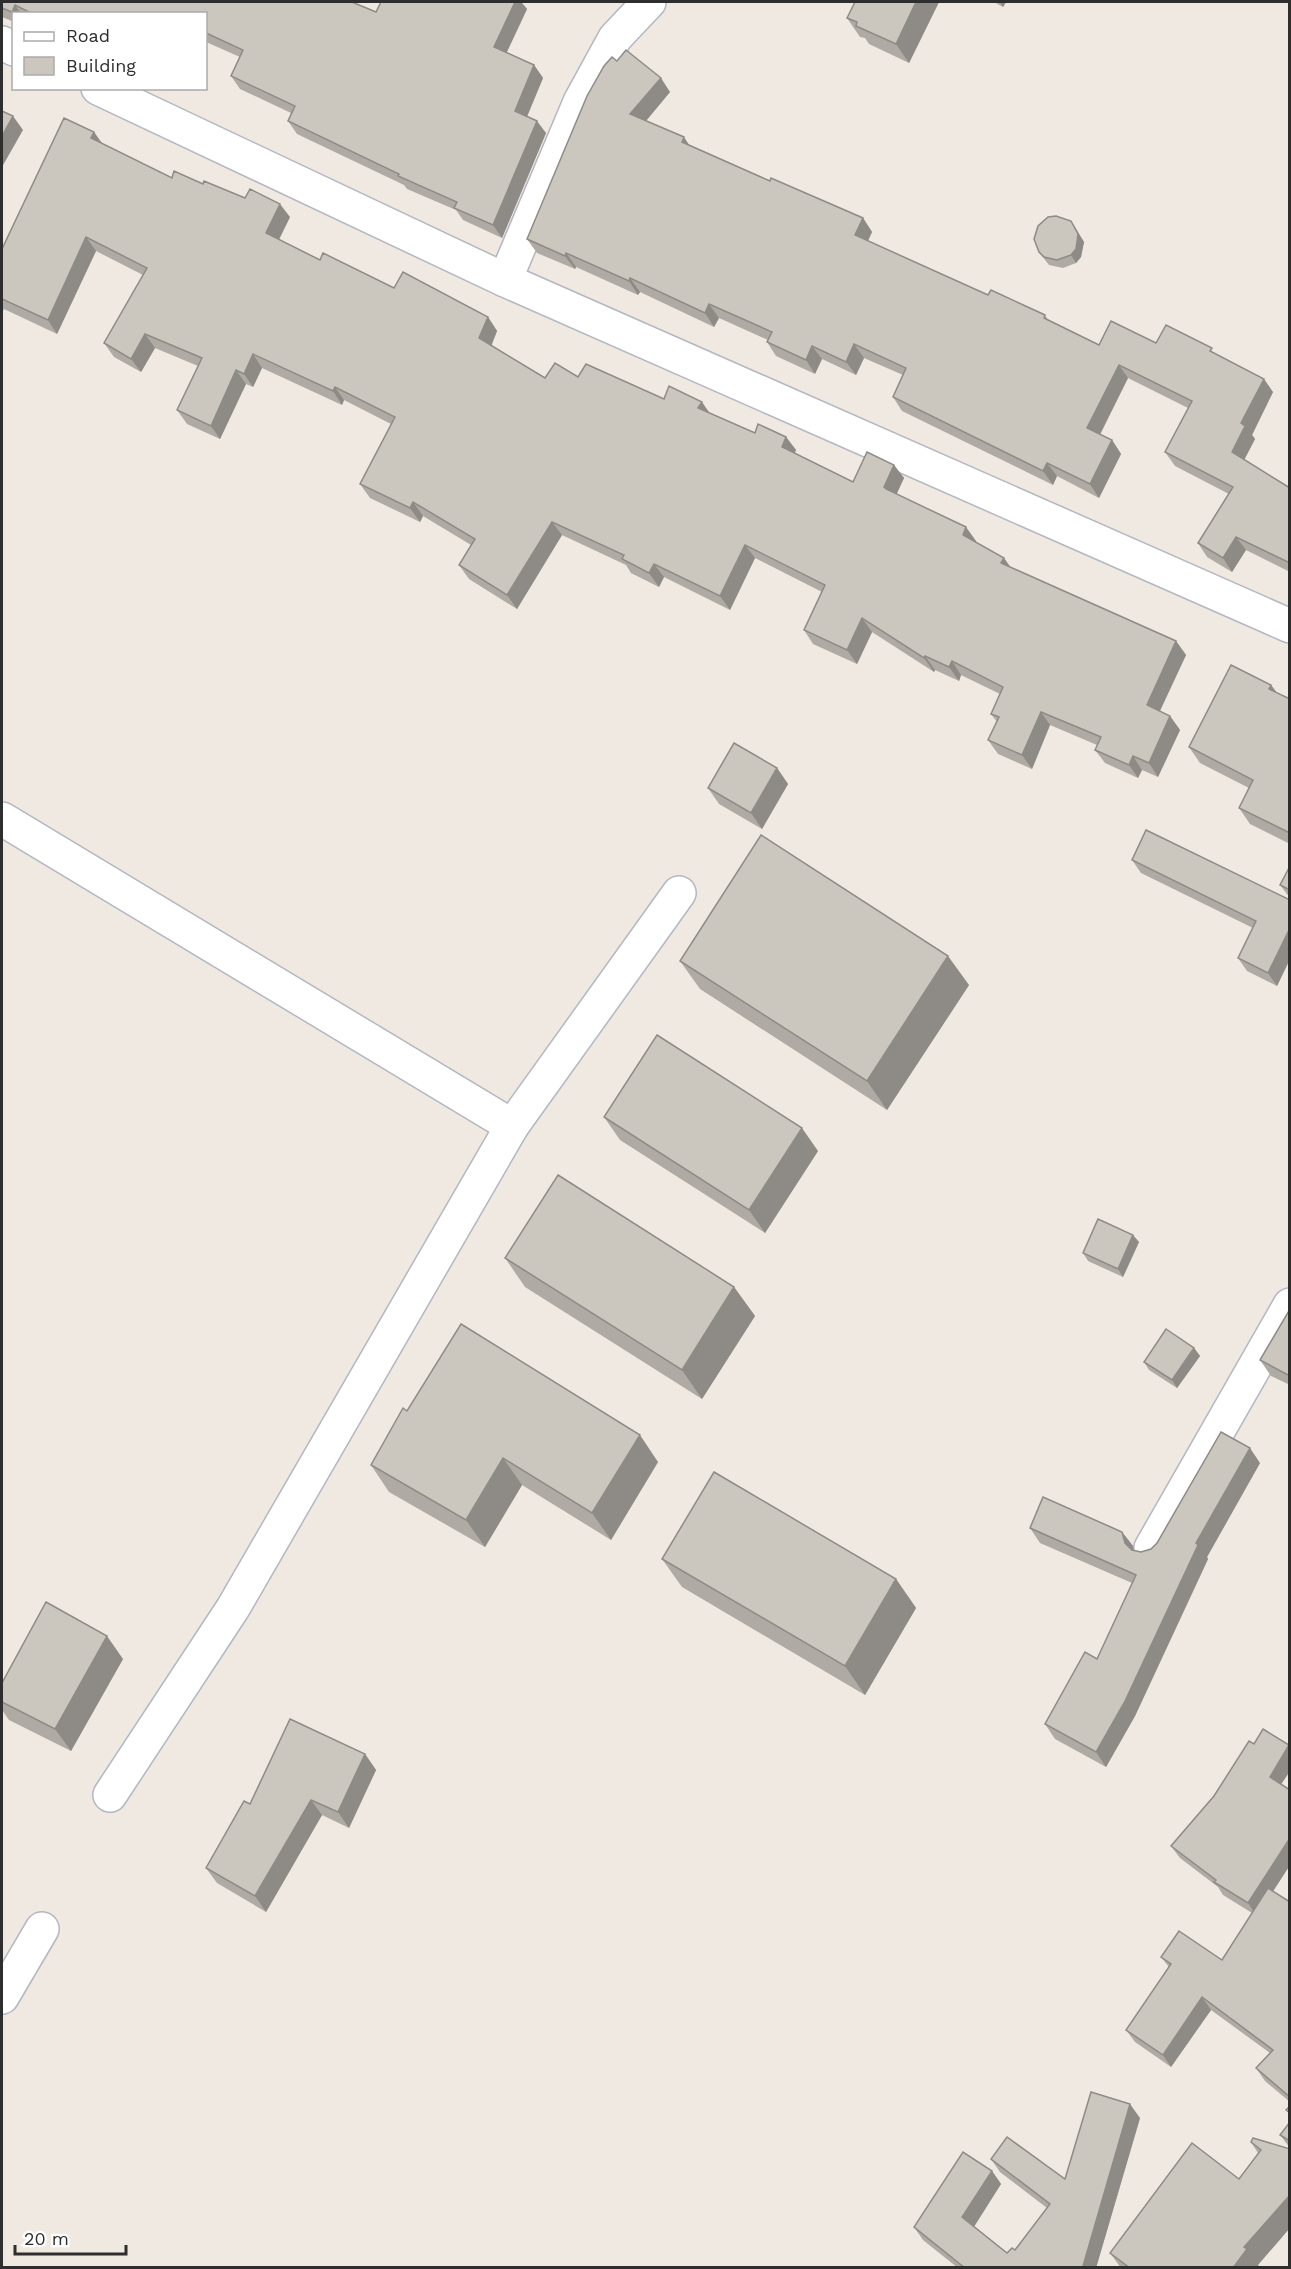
<svg xmlns="http://www.w3.org/2000/svg" width="1291" height="2269" viewBox="0 0 1291 2269" font-family="'Work Sans',sans-serif">
<style>
.lines{fill:none;stroke-linecap:round;stroke-linejoin:round}
.minor-casing{stroke:#b4b7c1;stroke-width:36}
.minor{stroke:#fff;stroke-width:33}
.wall{fill:#afaba4}
.shaded-wall{fill:#8e8b86}
.building{fill:#cbc7bf;stroke:#8e8b86;stroke-width:1.5}
</style>
<rect width="100%" height="100%" fill="#efe9e1"/>
<g class="lines">
<defs>
<g id="minor">
<polyline points="2,43 14,49"/>
<polyline points="98,88 505,280 1290,626"/>
<polyline points="505,280 580,102 615,38 649,2"/>
<polyline points="2,819 512,1126"/>
<polyline points="1151,1548 1290,1305"/>
<polyline points="110,1795 233,1608 512,1126 679,893"/>
<polyline points="2,1997 42,1929"/>
</g>
</defs>
<!-- minor casing -->
<use href="#minor" class="minor-casing"/>
<!-- minor -->
<use href="#minor" class="minor"/>
</g>
<!-- wall -->
<g class="wall">
<polygon points="2,2 376,12 521,2 527,9 507,52 534,65 543,78 527,116 546,133 502,238 463,220 456,210 407,189 404,185 297,134 288,121 291,113 240,89 231,76 240,57 206,42 206,14 14,14 14,22 2,17"/>
<polygon points="855,2 939,2 909,63 869,44 865,38 860,37 847,18"/>
<polygon points="994,2 1006,2 1003,7"/>
<polygon points="617,61 670,92 646,121 689,145 770,181 863,218 872,232 868,241 988,295 1045,315 1048,320 1099,345 1156,343 1217,355 1273,392 1252,435 1255,439 1244,460 1290,488 1290,572 1246,550 1232,572 1207,557 1198,543 1229,494 1175,466 1165,452 1188,408 1128,378 1100,435 1112,440 1121,454 1099,498 1057,476 1053,485 902,411 893,397 903,375 864,358 856,375 822,359 815,374 776,356 767,342 768,340 719,318 714,327 640,292 638,295 576,267 575,269 537,253 527,239"/>
<polygon points="94,132 101,143 172,178 203,184 290,217 279,240 320,260 394,288 488,317 497,331 491,345 545,378 578,377 664,399 710,413 755,433 786,437 796,450 795,453 853,482 894,465 904,478 896,494 976,541 975,542 1011,567 1176,641 1186,655 1160,711 1170,716 1180,730 1158,777 1142,770 1138,778 1105,763 1095,750 1097,745 1050,725 1032,769 998,754 988,740 997,722 991,714 1000,694 961,675 959,681 935,670 934,672 872,632 857,664 813,644 804,630 822,592 755,558 730,610 664,577 659,587 631,573 626,565 562,535 517,609 469,579 459,565 471,545 423,516 420,522 370,498 360,484 391,424 344,400 342,405 262,368 253,387 246,384 220,439 187,424 177,410 198,366 155,348 141,372 114,357 104,343 143,275 96,251 57,334 4,309 2,313 2,249"/>
<polygon points="1071,221 1084,242 1081,257 1076,263 1063,268 1049,265 1039,252"/>
<polygon points="1271,685 1277,693 1290,699 1290,844 1250,824 1239,808 1249,788 1200,763 1189,747"/>
<polygon points="777,768 788,784 762,829 719,804 708,788"/>
<polygon points="1132,860 1290,900 1290,959 1277,986 1247,971 1238,958 1253,928 1141,873"/>
<polygon points="1290,866 1290,898 1280,885"/>
<polygon points="680,961 969,985 887,1110 700,989"/>
<polygon points="604,1117 818,1151 765,1233 620,1140"/>
<polygon points="1139,1242 1123,1277 1088,1261 1083,1253"/>
<polygon points="505,1258 734,1287 755,1316 702,1399 525,1287"/>
<polygon points="1290,1309 1290,1385 1271,1376 1260,1360"/>
<polygon points="1194,1348 1200,1356 1177,1388 1149,1370 1144,1362"/>
<polygon points="407,1411 658,1462 611,1540 522,1485 485,1547 389,1492 371,1465"/>
<polygon points="1260,1463 1207,1557 1208,1559 1135,1716 1106,1767 1055,1739 1045,1724 1097,1659 1132,1583 1040,1543 1030,1528 1122,1532 1133,1546 1133,1550 1141,1552 1151,1549"/>
<polygon points="662,1559 896,1579 916,1608 865,1695 682,1587"/>
<polygon points="123,1659 71,1751 9,1720 2,1710 2,1683"/>
<polygon points="1254,1744 1289,1745 1290,1746 1290,1771 1281,1784 1290,1790 1290,1865 1273,1891 1290,1902 1290,2102 1265,2081 1256,2068 1270,2053 1211,2010 1171,2067 1135,2042 1126,2030 1169,1967 1161,1957 1222,1960 1252,1913 1223,1895 1218,1887 1180,1858 1171,1846 1214,1796"/>
<polygon points="365,1754 376,1770 349,1828 322,1815 266,1912 217,1883 206,1868 250,1804"/>
<polygon points="1140,2118 1096,2268 958,2268 923,2240 914,2227 992,2171 1001,2184 974,2226 1007,2253 1015,2250 1047,2208 1000,2172 991,2159 1065,2179"/>
<polygon points="1290,2122 1290,2148 1280,2135"/>
<polygon points="1251,2142 1290,2149 1258,2265 1260,2268 1121,2268 1110,2253 1239,2179 1258,2153"/>
</g>
<!-- shaded-wall -->
<g class="shaded-wall">
<polygon points="515,2 521,2 527,9 503,60 494,47"/>
<polygon points="916,2 939,2 909,63 896,44"/>
<polygon points="1000,2 1006,2 1003,7"/>
<polygon points="15,5 21,14 14,14 14,15 12,12"/>
<polygon points="534,65 543,78 524,124 515,111"/>
<polygon points="661,78 670,92 640,128 630,114"/>
<polygon points="13,116 23,130 2,167 2,136"/>
<polygon points="537,121 546,133 502,238 493,225"/>
<polygon points="94,132 104,146 91,138"/>
<polygon points="684,137 693,151 682,142"/>
<polygon points="280,204 290,217 275,247 266,233"/>
<polygon points="863,218 872,232 864,249 855,235"/>
<polygon points="1071,221 1084,242 1081,257 1076,263 1071,255"/>
<polygon points="86,237 96,251 57,334 48,320"/>
<polygon points="566,253 576,267 575,269 565,256"/>
<polygon points="630,278 640,292 638,295 629,281"/>
<polygon points="709,304 719,318 714,327 705,313"/>
<polygon points="488,317 497,331 489,352 479,338"/>
<polygon points="145,334 155,348 141,372 131,359"/>
<polygon points="854,344 864,358 856,375 846,362"/>
<polygon points="812,346 822,359 815,374 806,360"/>
<polygon points="253,354 262,368 253,387 244,374"/>
<polygon points="1119,365 1128,378 1096,442 1087,428"/>
<polygon points="236,370 246,384 220,439 211,426"/>
<polygon points="1264,379 1273,392 1252,435 1255,439 1241,466 1232,452 1241,423"/>
<polygon points="335,387 344,400 342,405 333,391"/>
<polygon points="702,402 711,415 698,408"/>
<polygon points="786,437 796,450 791,460 782,447"/>
<polygon points="1112,440 1121,454 1099,498 1090,484"/>
<polygon points="1047,463 1057,476 1053,485 1043,471"/>
<polygon points="894,465 904,478 894,500 884,487"/>
<polygon points="413,502 423,516 420,522 410,508"/>
<polygon points="552,522 562,535 517,609 507,595"/>
<polygon points="966,527 976,541 972,549 963,535"/>
<polygon points="1236,537 1246,550 1232,572 1223,558"/>
<polygon points="745,545 755,558 730,610 720,596"/>
<polygon points="1004,558 1014,572 1001,563"/>
<polygon points="654,564 664,577 659,587 649,573"/>
<polygon points="862,618 872,632 857,664 847,650"/>
<polygon points="1176,641 1186,655 1156,719 1147,705"/>
<polygon points="925,656 935,670 934,672 924,658"/>
<polygon points="952,661 961,675 959,681 949,667"/>
<polygon points="1271,685 1282,700 1269,689"/>
<polygon points="1041,712 1050,725 1032,769 1022,755"/>
<polygon points="1170,716 1180,730 1158,777 1149,763"/>
<polygon points="1133,756 1142,770 1138,778 1129,765"/>
<polygon points="777,768 788,784 762,829 751,813"/>
<polygon points="1290,928 1290,959 1277,986 1268,973"/>
<polygon points="948,956 969,985 887,1110 867,1081"/>
<polygon points="802,1128 818,1151 765,1233 749,1210"/>
<polygon points="1133,1235 1139,1242 1123,1277 1118,1269"/>
<polygon points="734,1287 755,1316 702,1399 682,1370"/>
<polygon points="1194,1348 1200,1356 1177,1388 1172,1380"/>
<polygon points="640,1435 658,1462 611,1540 592,1513"/>
<polygon points="1250,1448 1260,1463 1207,1557 1208,1559 1135,1716 1106,1767 1096,1752 1196,1543"/>
<polygon points="503,1458 522,1485 485,1547 466,1520"/>
<polygon points="1122,1532 1133,1546 1135,1558 1125,1543"/>
<polygon points="896,1579 916,1608 865,1695 845,1666"/>
<polygon points="107,1636 123,1659 71,1751 55,1729"/>
<polygon points="1289,1745 1290,1746 1290,1771 1278,1789 1270,1777"/>
<polygon points="365,1754 376,1770 349,1828 338,1812"/>
<polygon points="311,1800 322,1815 266,1912 255,1896"/>
<polygon points="1290,1838 1290,1865 1257,1916 1248,1903"/>
<polygon points="1202,1997 1211,2010 1171,2067 1163,2055"/>
<polygon points="1130,2104 1140,2118 1096,2268 1082,2268"/>
<polygon points="992,2171 1001,2184 972,2230 962,2217"/>
<polygon points="1290,2195 1290,2228 1258,2265 1260,2268 1233,2268 1244,2247"/>
</g>
<!-- building -->
<g class="building">
<polygon points="2,2 352,2 376,12 381,2 515,2 494,47 534,65 515,111 537,121 493,225 454,208 457,202 398,176 399,174 288,121 295,106 231,76 243,50 206,33 206,14 33,14 15,5 12,12 2,8"/>
<polygon points="855,2 916,2 896,44 856,26 857,22 847,18"/>
<polygon points="626,50 661,78 630,114 684,137 682,142 770,181 771,178 863,218 855,235 988,295 991,290 1045,315 1044,318 1099,345 1111,321 1156,343 1166,325 1212,348 1210,351 1264,379 1241,423 1245,426 1232,452 1290,488 1290,563 1236,537 1223,558 1198,543 1233,487 1165,452 1192,401 1119,365 1087,428 1112,440 1090,484 1047,463 1043,471 893,397 906,368 854,344 846,362 812,346 806,360 767,342 772,332 709,304 705,313 630,278 629,281 566,253 565,256 527,239 587,96 604,66 612,57 617,61"/>
<polygon points="2,111 13,116 2,136"/>
<polygon points="64,118 94,132 91,138 172,178 174,171 203,184 204,181 245,198 250,189 280,204 266,233 320,260 323,253 394,288 403,272 488,317 479,338 545,378 555,363 578,377 586,364 664,399 669,386 702,402 698,408 755,433 758,424 786,437 782,447 853,482 867,452 894,465 884,487 886,489 966,527 963,535 1004,558 1001,563 1176,641 1147,705 1170,716 1149,763 1133,756 1129,765 1095,750 1101,737 1041,712 1022,755 988,740 999,717 991,714 1003,687 952,661 949,667 925,656 924,658 862,618 847,650 804,630 825,585 745,545 720,596 654,564 649,573 622,559 624,555 552,522 507,595 459,565 475,539 413,502 410,508 360,484 395,417 335,387 333,391 253,354 244,374 236,370 211,426 177,410 202,358 145,334 131,359 104,343 147,268 86,237 48,320 2,299 2,249"/>
<polygon points="1056,216 1071,221 1078,234 1076,249 1071,255 1057,260 1044,257 1039,252 1034,239 1038,226 1048,217"/>
<polygon points="1231,665 1271,685 1269,689 1290,699 1290,833 1239,808 1253,780 1189,747"/>
<polygon points="734,743 777,768 751,813 708,788"/>
<polygon points="1146,830 1290,900 1290,928 1268,973 1238,958 1256,921 1132,860"/>
<polygon points="761,835 948,956 867,1081 680,961"/>
<polygon points="1290,866 1290,890 1280,885"/>
<polygon points="657,1035 802,1128 749,1210 604,1117"/>
<polygon points="558,1175 734,1287 682,1370 505,1258"/>
<polygon points="1098,1219 1133,1235 1118,1269 1083,1253"/>
<polygon points="1290,1309 1290,1376 1260,1360"/>
<polygon points="461,1324 640,1435 592,1513 503,1458 466,1520 371,1465 403,1408 407,1411"/>
<polygon points="1166,1329 1194,1348 1172,1380 1144,1362"/>
<polygon points="1221,1432 1250,1448 1196,1543 1198,1545 1125,1701 1096,1752 1045,1724 1085,1652 1097,1659 1136,1575 1030,1528 1043,1497 1122,1532 1125,1543 1132,1550 1141,1552 1151,1549 1157,1543"/>
<polygon points="714,1472 896,1579 845,1666 662,1559"/>
<polygon points="46,1602 107,1636 55,1729 2,1702 2,1683"/>
<polygon points="290,1719 365,1754 338,1812 311,1800 255,1896 206,1868 244,1801 250,1804"/>
<polygon points="1263,1729 1289,1745 1270,1777 1290,1790 1290,1838 1248,1903 1214,1882 1216,1880 1171,1846 1214,1796 1249,1741 1254,1744"/>
<polygon points="1268,1888 1290,1902 1290,2097 1256,2068 1273,2050 1202,1997 1163,2055 1126,2030 1171,1964 1161,1957 1179,1931 1222,1960"/>
<polygon points="1091,2092 1130,2104 1083,2266 1082,2268 965,2268 914,2227 963,2152 992,2171 962,2217 1007,2253 1012,2248 1015,2250 1050,2204 991,2159 1007,2137 1065,2179"/>
<polygon points="1290,2106 1290,2113 1286,2110"/>
<polygon points="1290,2122 1290,2141 1280,2135"/>
<polygon points="1253,2138 1290,2149 1290,2195 1244,2247 1247,2249 1233,2268 1130,2268 1110,2253 1192,2143 1239,2179 1261,2150 1251,2142"/>
</g>
<!-- border -->
<rect width="1291" height="2269" fill="none" stroke="#2e2e2e" stroke-width="6"/>
<!-- legend -->
<rect x="12" y="12" width="195" height="78" fill="#ffffff" stroke="#ababab" stroke-width="1.5"/>
<rect x="24" y="32" width="30" height="9" fill="#ffffff" stroke="#ababab" stroke-width="1.5"/>
<text x="66" y="42" font-size="18" fill="#2e2e2e">Road</text>
<rect x="24" y="57" width="30" height="18" fill="#cbc7bf" stroke="#ababab" stroke-width="1.5"/>
<text x="66" y="72" font-size="18" fill="#2e2e2e">Building</text>
<!-- scale -->
<path d="M15 2245v9h111v-9" fill="none" stroke="#2e2e2e" stroke-width="3"/>
<text x="24" y="2245" font-size="18" fill="#2e2e2e" stroke="#ffffff" stroke-width="4.5" paint-order="stroke">20 m</text>
</svg>
